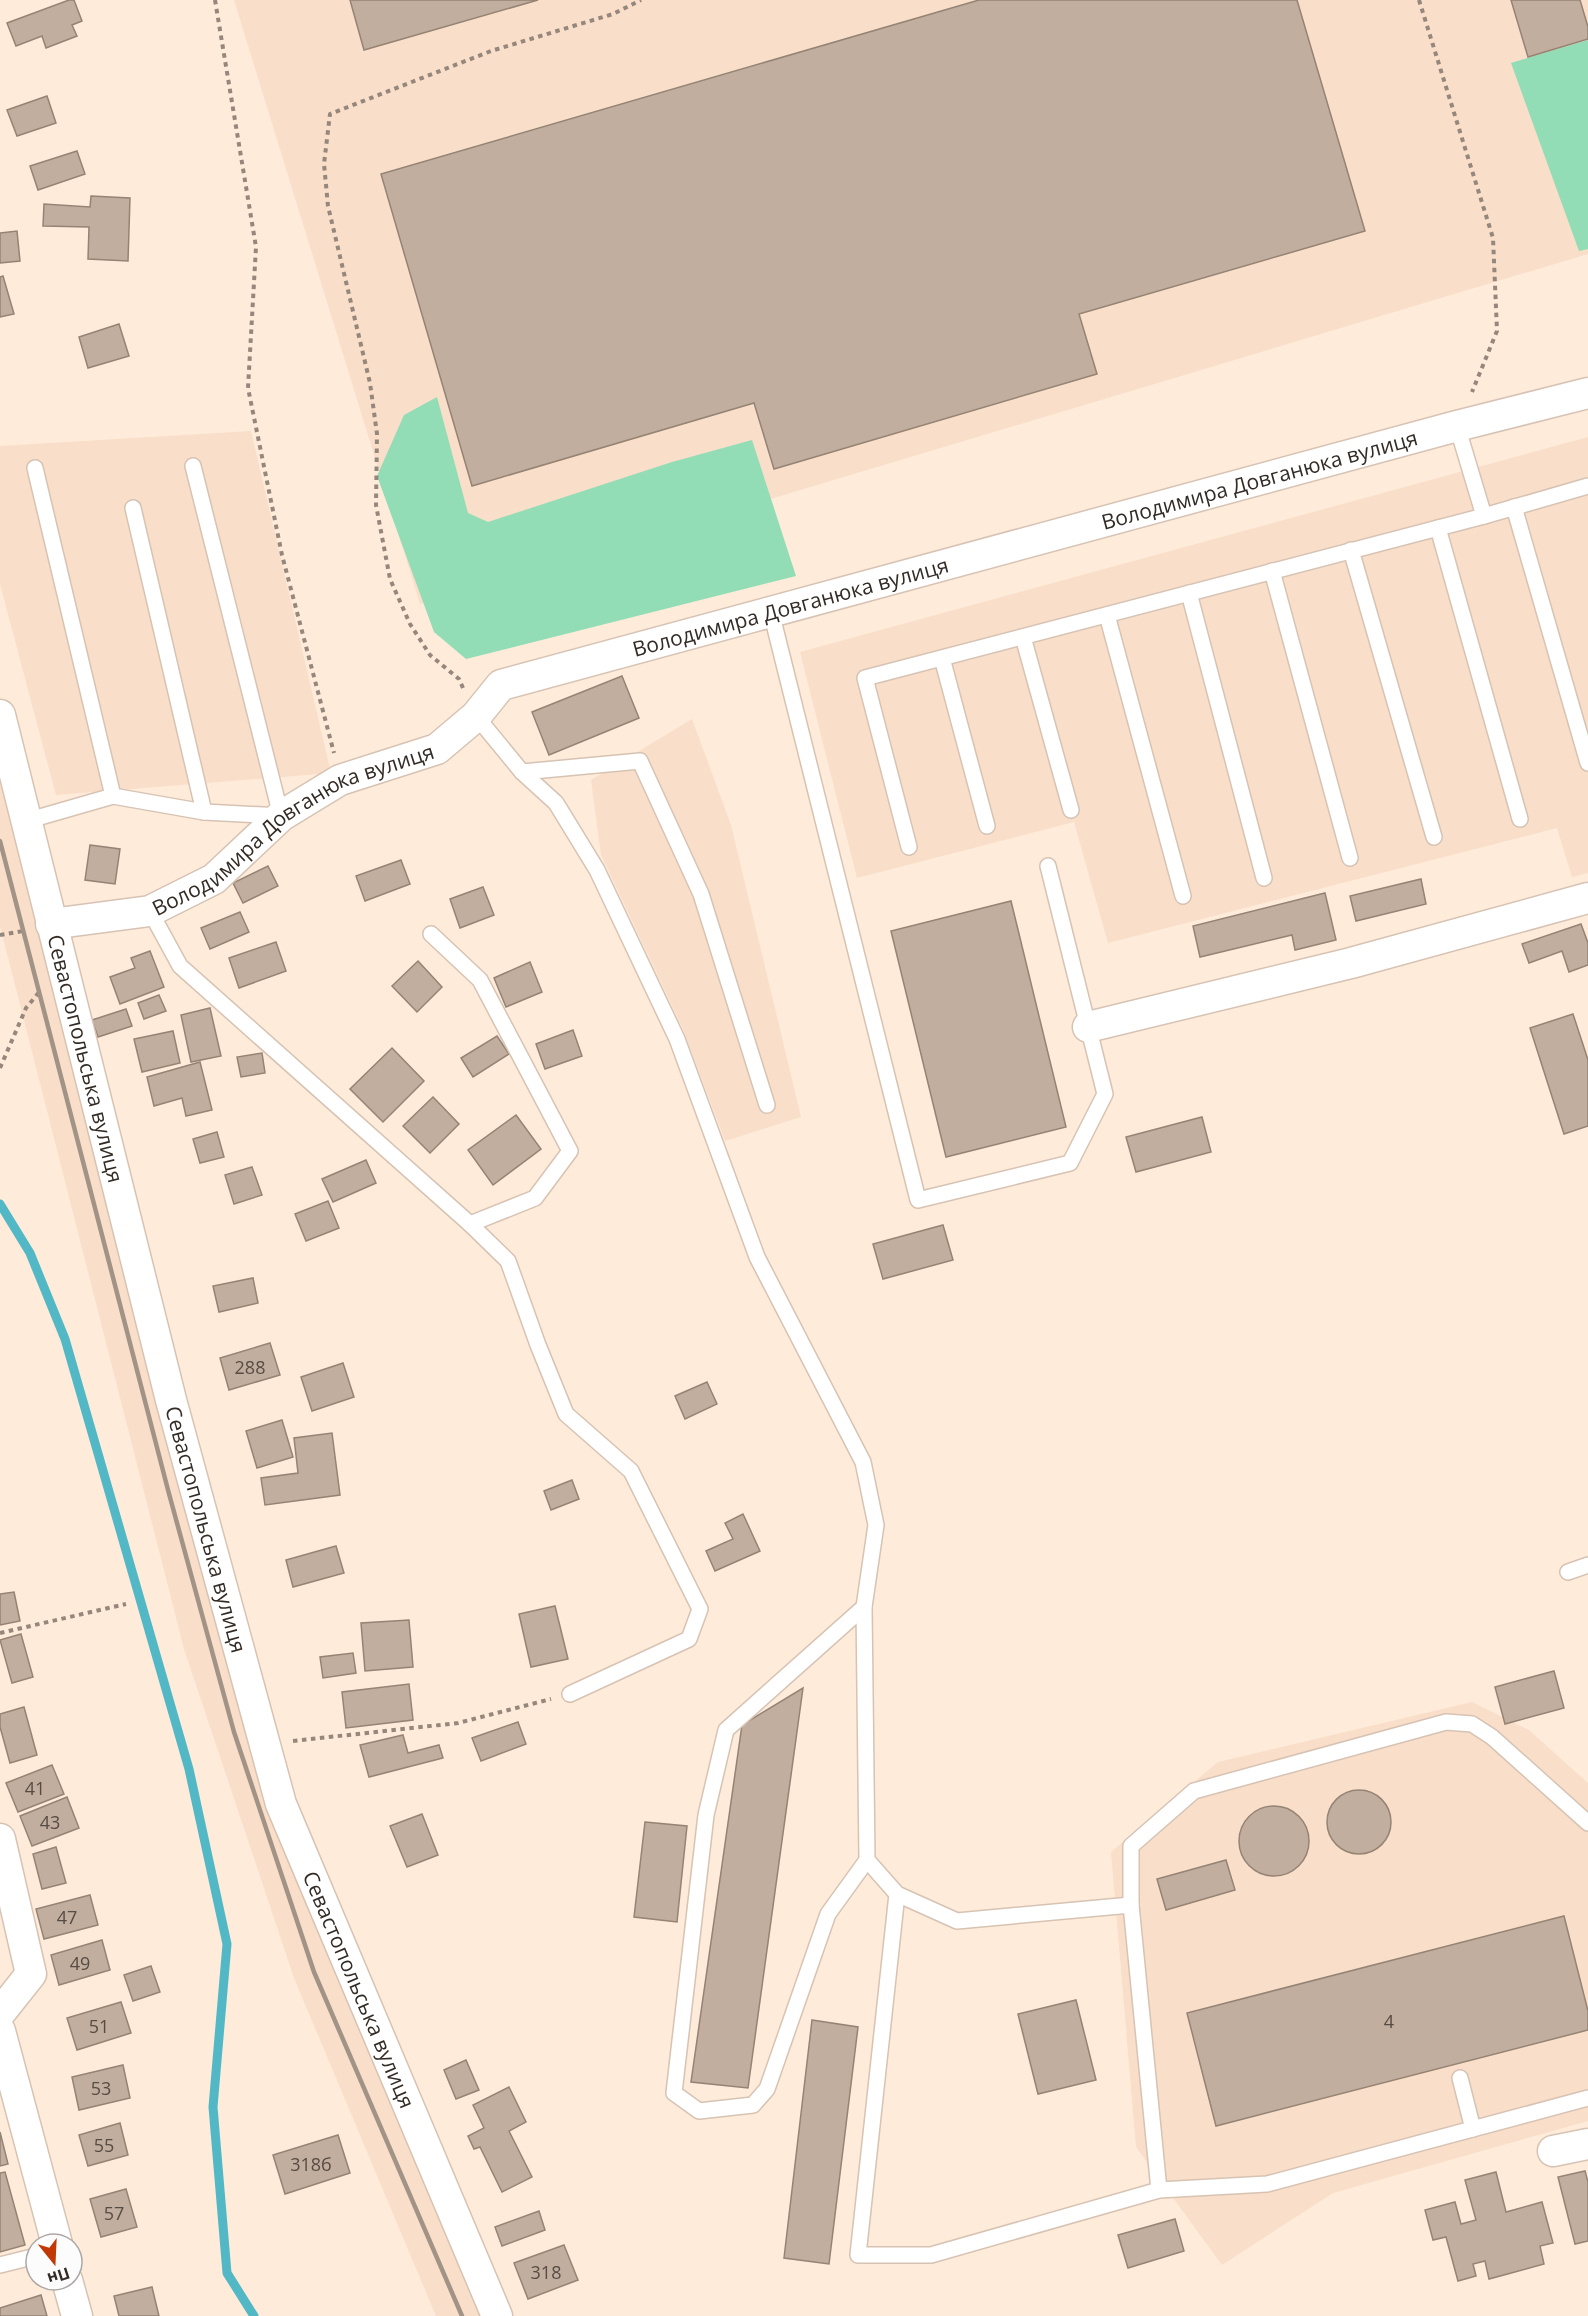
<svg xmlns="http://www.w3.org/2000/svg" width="1588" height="2316" viewBox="0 0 1588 2316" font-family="'Open Sans',sans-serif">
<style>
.built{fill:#f9dec9}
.green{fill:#92ddb6}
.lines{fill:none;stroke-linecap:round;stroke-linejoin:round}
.stream{stroke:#53b8c6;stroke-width:9}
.building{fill:#c2ae9f;stroke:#958374;stroke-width:1.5}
.service-casing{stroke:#d7c3b3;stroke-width:18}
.minor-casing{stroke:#d7c3b3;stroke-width:33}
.path{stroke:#95877c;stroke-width:4;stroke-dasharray:4.5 4.5;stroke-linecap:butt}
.service{stroke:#fff;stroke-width:15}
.minor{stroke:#fff;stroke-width:30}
.rail{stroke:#a29387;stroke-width:4.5}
.labels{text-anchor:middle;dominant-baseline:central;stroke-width:5;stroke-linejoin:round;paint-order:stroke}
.number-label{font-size:18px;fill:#574c44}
.street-label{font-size:21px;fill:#332b25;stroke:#fcfcfc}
</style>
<rect width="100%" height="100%" fill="#ffebda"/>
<!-- built -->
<g class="built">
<polygon points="234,0 1588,0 1588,254 420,604"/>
<polygon points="251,431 331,773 56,795 0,584 0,446"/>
<polygon points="1588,437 1588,873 1572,877 1557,828 1108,943 1074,822 857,878 800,652"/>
<polygon points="692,719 731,825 801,1117 725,1141 683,1029 601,855 591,780"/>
<polygon points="0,729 334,1966 480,2316 436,2316 294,1978 184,1649 0,926"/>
<polygon points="1472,1702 1529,1730 1588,1783 1588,2121 1333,2193 1222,2265 1136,2147 1111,1852 1218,1762"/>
</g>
<!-- green -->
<g class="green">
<polygon points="1588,40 1588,249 1579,251 1511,63"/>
<polygon points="437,397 468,513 488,522 672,462 752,440 796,576 466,659 434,632 377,476 404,415"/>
</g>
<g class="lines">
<!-- stream -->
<polyline class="stream" points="0,1204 30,1253 65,1339 189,1769 227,1944 213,2107 227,2273 254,2316"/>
</g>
<!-- building -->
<g class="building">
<polygon points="69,0 74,0 82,21 72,25 77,36 46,48 42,36 16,46 7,23"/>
<polygon points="350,0 538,0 364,50"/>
<polygon points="979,0 1297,0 1365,231 1079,314 1097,374 774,469 754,403 472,486 381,174"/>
<polygon points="1511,0 1580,0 1588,27 1588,39 1528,57"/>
<polygon points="47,96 56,123 17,136 7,110"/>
<polygon points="77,151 85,174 38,190 30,166"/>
<polygon points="91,196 130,198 128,261 88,259 89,227 43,226 44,204 90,207"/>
<polygon points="17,231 20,261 0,263 0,233"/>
<polygon points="3,276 14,314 0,317 0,277"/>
<polygon points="119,324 129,356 88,368 79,337"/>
<polygon points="622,676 639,718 549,755 532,712"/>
<polygon points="90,845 120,849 115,884 85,880"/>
<polygon points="401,860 410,884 365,901 356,876"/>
<polygon points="268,866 278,886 243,903 233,883"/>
<polygon points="1421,879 1426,904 1356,921 1350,896"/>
<polygon points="483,887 494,915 460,928 450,899"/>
<polygon points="1325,893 1336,940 1295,950 1292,935 1200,957 1193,926"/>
<polygon points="1011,901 1066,1127 946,1157 891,931"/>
<polygon points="240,912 249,932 210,949 201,928"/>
<polygon points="1581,924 1588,943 1588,965 1569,972 1562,951 1529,963 1522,944"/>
<polygon points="276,942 286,971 239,988 229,958"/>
<polygon points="150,951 164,987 120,1004 110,977 135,968 131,958"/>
<polygon points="418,961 442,987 417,1012 392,986"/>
<polygon points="530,962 542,992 506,1007 494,978"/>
<polygon points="159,995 166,1011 144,1019 138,1003"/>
<polygon points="210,1008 221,1056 191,1062 181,1015"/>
<polygon points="126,1009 132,1026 98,1037 92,1020"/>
<polygon points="1573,1014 1588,1060 1588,1126 1564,1134 1530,1028"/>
<polygon points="573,1030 582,1056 545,1069 536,1044"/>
<polygon points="173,1031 180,1063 142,1072 134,1039"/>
<polygon points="497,1036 509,1054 473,1077 461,1058"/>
<polygon points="392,1048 424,1081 383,1122 350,1089"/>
<polygon points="262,1053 265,1073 241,1077 237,1057"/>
<polygon points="200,1062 212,1110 186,1116 182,1098 154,1106 147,1077"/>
<polygon points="433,1097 459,1124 430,1153 403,1126"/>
<polygon points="516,1115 541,1149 493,1185 468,1150"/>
<polygon points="1202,1117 1211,1152 1136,1172 1126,1137"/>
<polygon points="217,1132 224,1157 200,1163 193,1139"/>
<polygon points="366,1160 376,1183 333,1202 322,1179"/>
<polygon points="252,1167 262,1195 234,1204 225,1175"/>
<polygon points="328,1201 339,1228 306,1241 295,1214"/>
<polygon points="943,1225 953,1260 883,1279 873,1244"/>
<polygon points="253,1278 258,1303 219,1312 213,1286"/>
<polygon points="270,1343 280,1375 229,1390 220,1358"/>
<polygon points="343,1363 354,1397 312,1411 301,1377"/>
<polygon points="707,1382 717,1404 685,1419 675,1396"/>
<polygon points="282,1420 293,1457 257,1468 246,1431"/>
<polygon points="332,1433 340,1495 265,1505 261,1478 298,1473 294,1438"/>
<polygon points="572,1480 579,1499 551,1510 544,1491"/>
<polygon points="743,1514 760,1551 715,1571 706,1551 733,1539 725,1523"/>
<polygon points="336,1546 344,1573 293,1587 286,1560"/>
<polygon points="14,1592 20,1621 0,1625 0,1594"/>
<polygon points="555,1606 568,1659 531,1667 519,1614"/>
<polygon points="409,1620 413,1667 365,1671 361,1623"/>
<polygon points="21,1634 33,1677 12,1683 0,1640"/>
<polygon points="353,1653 356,1673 323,1678 320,1657"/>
<polygon points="1554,1671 1564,1708 1505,1724 1495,1687"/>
<polygon points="409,1684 413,1720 346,1728 342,1692"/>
<polygon points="803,1688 748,2088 691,2082 742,1725"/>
<polygon points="24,1707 37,1755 10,1763 0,1727 0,1714"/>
<polygon points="518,1722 526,1744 481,1761 472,1738"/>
<polygon points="403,1735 408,1753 439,1745 443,1758 369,1777 360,1745"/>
<polygon points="52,1765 64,1794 18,1812 6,1783"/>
<circle cx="1359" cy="1822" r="32"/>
<polygon points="67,1797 79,1828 32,1846 20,1816"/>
<circle cx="1274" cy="1841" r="35"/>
<polygon points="422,1814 438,1855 407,1867 390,1826"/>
<polygon points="645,1822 687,1826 677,1922 634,1917"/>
<polygon points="56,1847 66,1883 42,1889 33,1854"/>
<polygon points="1226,1860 1235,1890 1166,1910 1157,1879"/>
<polygon points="90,1895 98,1925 44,1939 36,1909"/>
<polygon points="1564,1916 1588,2011 1588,2030 1216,2126 1187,2013"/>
<polygon points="102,1940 110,1970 59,1985 51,1955"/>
<polygon points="151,1966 160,1992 133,2001 124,1975"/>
<polygon points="1076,2000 1096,2080 1038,2094 1018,2014"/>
<polygon points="121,2002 131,2033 77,2050 67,2018"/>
<polygon points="812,2020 858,2027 829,2264 784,2258"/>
<polygon points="466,2060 479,2090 456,2099 444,2070"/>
<polygon points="123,2065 130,2098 79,2110 72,2077"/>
<polygon points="509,2087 526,2122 509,2131 532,2177 502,2192 480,2147 474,2149 468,2136 484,2128 473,2105"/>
<polygon points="120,2123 128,2155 88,2166 79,2135"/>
<polygon points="0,2132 8,2164 0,2166"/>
<polygon points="338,2135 350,2173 285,2194 273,2155"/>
<polygon points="1585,2171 1588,2182 1588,2241 1575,2244 1558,2177"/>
<polygon points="5,2172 25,2245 0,2252 0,2173"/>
<polygon points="1496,2172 1506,2212 1542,2202 1553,2243 1540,2246 1544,2264 1489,2279 1485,2261 1473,2264 1476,2276 1458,2281 1446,2237 1433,2240 1425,2210 1455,2202 1461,2224 1476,2220 1465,2180"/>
<polygon points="126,2189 137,2227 101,2237 90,2199"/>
<polygon points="539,2211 545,2230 502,2246 495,2227"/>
<polygon points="1175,2219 1184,2251 1128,2268 1118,2235"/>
<polygon points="564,2245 578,2280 528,2299 514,2263"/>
<polygon points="152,2287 159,2316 119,2316 114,2296"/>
<polygon points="41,2295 47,2316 0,2316 0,2308"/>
</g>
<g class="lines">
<defs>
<g id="service">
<polyline points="35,468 113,796"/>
<polyline points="1514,507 1588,763"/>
<polyline points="133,508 204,812"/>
<polyline points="1484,516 1588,486"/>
<polyline points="1438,528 1520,819"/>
<polyline points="1351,550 1434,837"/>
<polyline points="1272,571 1350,858"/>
<polyline points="1189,593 1264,878"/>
<polyline points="771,612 918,1200 1070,1163 1105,1094 1048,866"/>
<polyline points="1107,615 1183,896"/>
<polyline points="1023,637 1071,810"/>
<polyline points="942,658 987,826"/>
<polyline points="476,716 522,772 556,803 597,870 677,1039 757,1257 863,1462 876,1525 864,1607 867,1860 897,1894 957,1921 1131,1905"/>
<polyline points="522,772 640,761 701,894 767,1105"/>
<polyline points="26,821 113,796 204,812 281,816 193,466"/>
<polyline points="909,847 865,678 1484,516 1457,426"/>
<polyline points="150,911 180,966 470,1224 535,1198 570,1151 480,980 431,934"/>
<polyline points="470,1224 508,1261 538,1345 566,1414 631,1471 700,1609 689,1639 570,1694"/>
<polyline points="1568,1572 1588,1565"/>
<polyline points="864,1607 726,1730 706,1815 674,2093 699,2111 753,2105 767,2089 828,1914 867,1860"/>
<polyline points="897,1894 858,2255 931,2255 1159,2190 1267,2184 1588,2098"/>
<polyline points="1460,2078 1473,2129"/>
<polyline points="1159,2190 1131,1905 1131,1846 1194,1791 1446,1722 1472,1724 1492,1737 1588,1823"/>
<polyline points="0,2265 36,2256"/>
</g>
<g id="minor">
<path id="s1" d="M 0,715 L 171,1400 L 281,1804 L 497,2316"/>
<path id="s2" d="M 51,924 L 150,911 L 214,879 L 281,816 L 340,780 L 437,749 L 476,716 L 501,685 L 1457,426 L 1588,393"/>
<polyline points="1088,1027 1351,963 1588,898"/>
<polyline points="0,1839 31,1974 0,2013"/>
<polyline points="0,2031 57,2244"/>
<polyline points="1553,2151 1588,2144"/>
<polyline points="67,2280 77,2316"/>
</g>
</defs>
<!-- service casing -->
<use href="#service" class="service-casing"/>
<!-- minor casing -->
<use href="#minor" class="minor-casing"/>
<!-- path -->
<g class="path">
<polyline points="215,0 256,247 248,388 282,555 334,753"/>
<polyline points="1419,0 1493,238 1497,331 1472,392"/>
<polyline points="463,688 459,679 430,655 410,624 390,579 376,505 377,434 370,383 328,206 324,164 330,114 491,51 613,14 641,0"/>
<polyline points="0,935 23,931"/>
<polyline points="0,1068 26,1008 40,991"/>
<polyline points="0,1633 126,1604"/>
<polyline points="293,1741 458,1723 551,1699"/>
</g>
<!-- service -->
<use href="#service" class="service"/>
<!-- minor -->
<use href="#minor" class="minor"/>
<!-- rail -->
<polyline class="rail" points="0,841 168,1490 234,1732 314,1972 462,2316"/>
</g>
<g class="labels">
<!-- number labels -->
<g class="number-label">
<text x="250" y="1367">288</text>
<text x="35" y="1788">41</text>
<text x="50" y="1822">43</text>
<text x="67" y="1917">47</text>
<text x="80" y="1963">49</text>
<text x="1389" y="2021">4</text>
<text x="99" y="2026">51</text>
<text x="101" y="2088">53</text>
<text x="104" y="2145">55</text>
<text x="311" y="2164">318б</text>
<text x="114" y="2213">57</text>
<text x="546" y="2272">318</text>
</g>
<!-- street labels -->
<g class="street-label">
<text stroke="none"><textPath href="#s2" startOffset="1311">Володимира Довганюка вулиця</textPath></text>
<text stroke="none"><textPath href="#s2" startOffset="825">Володимира Довганюка вулиця</textPath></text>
<text stroke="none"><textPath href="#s2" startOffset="267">Володимира Довганюка вулиця</textPath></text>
<text stroke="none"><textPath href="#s1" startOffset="354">Севастопольська вулиця</textPath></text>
<text stroke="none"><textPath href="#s1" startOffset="840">Севастопольська вулиця</textPath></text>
<text stroke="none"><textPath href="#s1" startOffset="1326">Севастопольська вулиця</textPath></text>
</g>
</g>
<!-- north arrow -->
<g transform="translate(54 2262) rotate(162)"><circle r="28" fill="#fcfcfc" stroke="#aca8a6" stroke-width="1.5"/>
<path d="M0-4.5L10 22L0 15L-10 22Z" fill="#c13906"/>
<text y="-9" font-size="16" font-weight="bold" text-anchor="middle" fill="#332b25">Пн</text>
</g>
</svg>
